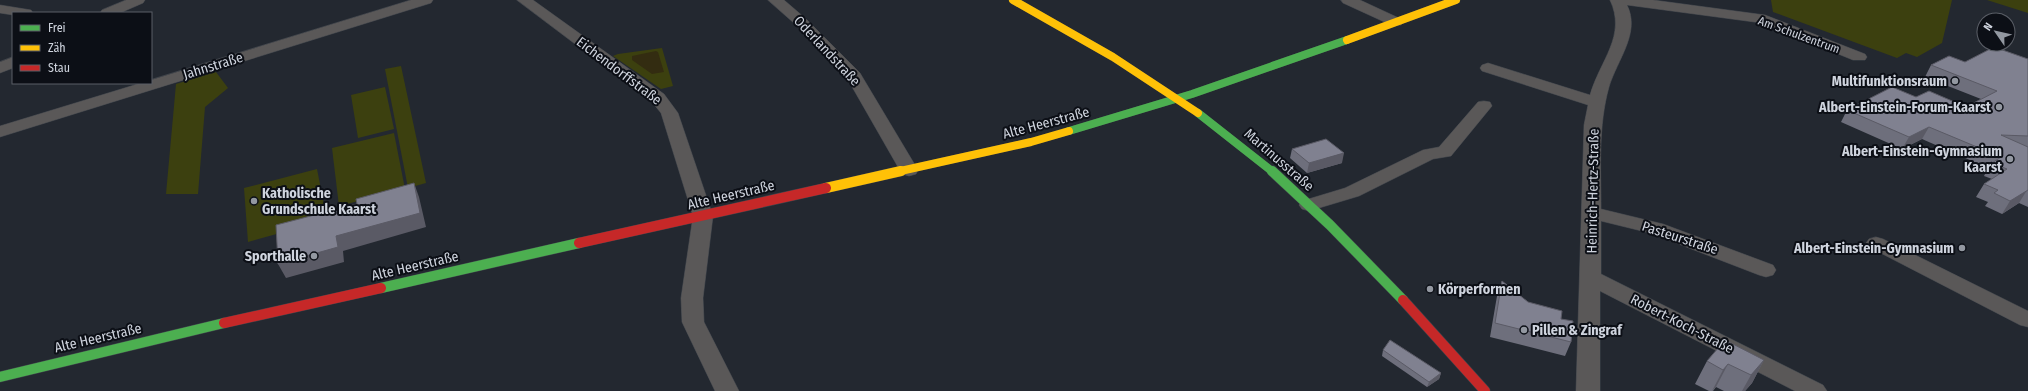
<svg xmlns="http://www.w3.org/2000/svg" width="2028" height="391" viewBox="0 0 2028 391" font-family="'Fira Sans Condensed',sans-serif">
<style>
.green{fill:#3c400f}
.sand{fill:#332c11}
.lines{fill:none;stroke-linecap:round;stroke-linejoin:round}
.street-casing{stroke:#3f444b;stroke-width:1}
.fast-far1-casing{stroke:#3f444b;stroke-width:8}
.fast-casing{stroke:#3f444b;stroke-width:11}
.slow-far1-casing{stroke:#3f444b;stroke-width:8}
.slow-casing{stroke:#3f444b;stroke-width:11}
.jam-casing{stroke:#3f444b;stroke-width:11}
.street{fill:#5a5858;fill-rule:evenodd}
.fast-far1{stroke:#4caf50;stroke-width:8}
.fast{stroke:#4caf50;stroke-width:10}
.slow-far1{stroke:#ffc107;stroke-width:8}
.slow{stroke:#ffc107;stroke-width:10}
.jam{stroke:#c62828;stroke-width:10}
.wall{fill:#6e6f7c}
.shaded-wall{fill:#5a5a65}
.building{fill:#808190;stroke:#5a5a65}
.poi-dot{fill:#9398a1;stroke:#0c0f16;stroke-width:1.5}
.labels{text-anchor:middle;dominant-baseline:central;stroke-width:4;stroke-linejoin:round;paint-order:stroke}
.far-street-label{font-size:12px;fill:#cfd4de;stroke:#0c0f16}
.street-label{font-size:14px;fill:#cfd4de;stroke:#0c0f16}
.poi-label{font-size:14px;font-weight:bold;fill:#cfd4de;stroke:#0c0f16;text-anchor:end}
</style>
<rect width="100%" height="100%" fill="#232830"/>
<!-- green -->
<g class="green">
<polygon points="1771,0 1952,0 1942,43 1917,57 1906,53 1897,58 1773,12"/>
<polygon points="1987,0 2028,0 2028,13"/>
<polygon points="662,48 673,86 661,89 613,56 618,54"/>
<polygon points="401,66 426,183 408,188 385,69"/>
<polygon points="216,72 228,88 205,107 198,194 166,194 176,84"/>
<polygon points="385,87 394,129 358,138 351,95"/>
<polygon points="394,133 405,189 339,206 332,148"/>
<polygon points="317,169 327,220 248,242 244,188"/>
</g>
<!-- sand -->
<polygon class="sand" points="656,51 658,52 664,72 652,74 632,60 632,56"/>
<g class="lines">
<defs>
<g id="street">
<polygon points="126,0 145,0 143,3 120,13 100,13 102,10"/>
<polygon points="411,0 433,0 431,3 0,137 0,126 141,83 151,83 151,80"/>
<polygon points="517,0 533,0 664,94 678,113 713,216 703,298 704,322 739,391 715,391 682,322 681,298 693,216 661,113 652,102"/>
<polygon points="768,0 784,0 805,18 860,73 918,170 916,174 909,176 902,174 847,78 795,24"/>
<polygon points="1341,0 1360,0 1401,19 1403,22 1401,25 1391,25 1343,3"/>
<path d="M 1610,0 L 1653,0 L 1765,15 L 1865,54 L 1867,57 L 1865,60 L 1853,60 L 1762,23 L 1627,5 C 1641,33 1617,60 1609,87 C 1598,126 1601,169 1601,209 L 1663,224 L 1773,265 L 1776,270 L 1773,275 L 1766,277 L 1759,275 L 1650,233 L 1601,221 L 1601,274 L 1823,385 L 1827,391 L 1795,391 L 1600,291 L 1600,391 L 1576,391 L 1584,125 L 1588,105 L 1482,71 L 1480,68 L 1482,65 L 1488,63 L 1590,95 C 1600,60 1627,36 1610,0 Z"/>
<polygon points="0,5 31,10 33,13 13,13 13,15 0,13"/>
<polygon points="13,57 13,68 0,73 0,62"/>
<polygon points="1484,101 1490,102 1492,106 1451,156 1433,159 1359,196 1309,211 1302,209 1299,205 1302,201 1345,188 1423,150 1439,147 1478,102"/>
<polygon points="1876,237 1883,239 2028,311 2028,327 2020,325 1869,247 1866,243 1869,239"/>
</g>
<g id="fast-far1">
<polyline points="1198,113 1273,172"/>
<polyline points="1069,131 1192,94 1347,40"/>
</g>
<g id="fast">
<polyline points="1272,171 1330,225 1403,300"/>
<polyline points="381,288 579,243"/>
<polyline points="0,377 224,323"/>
</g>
<g id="slow-far1">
<polyline points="1013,0 1113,57 1198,113"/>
<polyline points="1347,40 1456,0"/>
<polyline points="896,172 1031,142 1069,131"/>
</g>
<polyline id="slow" points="826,188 901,171"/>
<g id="jam">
<polyline points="579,243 826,188"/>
<polyline points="1403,300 1485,391"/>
<polyline points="224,323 381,288"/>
</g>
</defs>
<!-- street casing -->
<use href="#street" class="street-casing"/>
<!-- fast-far1 casing -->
<use href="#fast-far1" class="fast-far1-casing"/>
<!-- fast casing -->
<use href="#fast" class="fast-casing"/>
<!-- slow-far1 casing -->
<use href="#slow-far1" class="slow-far1-casing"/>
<!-- slow casing -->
<use href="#slow" class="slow-casing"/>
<!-- jam casing -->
<use href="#jam" class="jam-casing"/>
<!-- street -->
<use href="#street" class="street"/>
<!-- fast-far1 -->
<use href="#fast-far1" class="fast-far1"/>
<!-- fast -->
<use href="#fast" class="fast"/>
<!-- slow-far1 -->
<use href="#slow-far1" class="slow-far1"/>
<!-- slow -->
<use href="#slow" class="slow"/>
<!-- jam -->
<use href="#jam" class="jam"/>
</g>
<!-- wall -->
<g class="wall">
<polygon points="2028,59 2028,207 2019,203 2002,214 1985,206 1988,202 1976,197 1984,184 1992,179 1984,176 1988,168 1922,139 1902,149 1841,122 1847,110 1916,97 1966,107 1981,99 1925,77 1931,65 1965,62"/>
<polygon points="1292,149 1342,163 1307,173 1290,158"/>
<polygon points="1502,281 1528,302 1561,319 1571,342 1565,356 1490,337 1497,296"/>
<polygon points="1383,350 1441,373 1439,379 1427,387 1382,356"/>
<polygon points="1764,360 1752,383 1745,391 1724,391 1716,387 1713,391 1709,391 1695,384 1707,361"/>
</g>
<!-- shaded-wall -->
<g class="shaded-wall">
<polygon points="1929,127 1922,139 1902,149 1909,137"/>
<polygon points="1344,153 1342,163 1307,173 1309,163"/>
<polygon points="414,183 419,197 426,227 343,251 344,262 286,278 278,264 336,236"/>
<polygon points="2027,190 2019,203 2002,214 2010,201"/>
<polygon points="1764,360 1752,383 1745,391 1742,391 1751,375"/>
<polygon points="1728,364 1716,387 1712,391 1723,370"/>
<polygon points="1441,373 1439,379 1427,387 1429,382"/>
</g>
<!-- building -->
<g class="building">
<polygon points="1994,47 2028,59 2028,136 2001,135 2028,147 2028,190 2010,201 1994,193 1998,190 1984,184 2007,169 1992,163 2001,157 1929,127 1909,137 1847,110 1892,87 1916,97 1929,91 1966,107 1997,91 1931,65 1949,56 1965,62"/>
<polygon points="1326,139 1344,153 1309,163 1292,149"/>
<polygon points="414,183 420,213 336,236 338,247 278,264 276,225 357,204 356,199"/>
<polygon points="1502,281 1528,302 1562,311 1561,319 1573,321 1571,342 1495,323"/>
<polygon points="1390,340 1441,373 1429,382 1383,350"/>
<polygon points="1725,340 1764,360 1751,375 1728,364 1723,370 1707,361"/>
</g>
<!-- markers -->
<g class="poi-dot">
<circle cx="1955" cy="81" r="4"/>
<circle cx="1999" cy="107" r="4"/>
<circle cx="2010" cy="159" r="4"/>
<circle cx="254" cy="201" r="4"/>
<circle cx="1962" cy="248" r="4"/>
<circle cx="314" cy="256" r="4"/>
<circle cx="1430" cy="289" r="4"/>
<circle cx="1524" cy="330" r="4"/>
</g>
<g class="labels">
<!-- far-street labels -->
<g class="far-street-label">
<text transform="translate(1799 35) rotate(20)">Am Schulzentrum</text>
</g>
<!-- street labels -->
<g class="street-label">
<text transform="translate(827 51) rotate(47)">Oderlandstraße</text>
<text transform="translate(213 66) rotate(-17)">Jahnstraße</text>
<text transform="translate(619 71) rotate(37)">Eichendorffstraße</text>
<text transform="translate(1046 123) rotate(-15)">Alte Heerstraße</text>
<text transform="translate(1279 160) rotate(41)">Martinusstraße</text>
<text transform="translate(1593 191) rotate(-89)">Heinrich-Hertz-Straße</text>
<text transform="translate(731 195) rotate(-13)">Alte Heerstraße</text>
<text transform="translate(1680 238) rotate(18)">Pasteurstraße</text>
<text transform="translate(415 266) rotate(-13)">Alte Heerstraße</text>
<text transform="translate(1682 324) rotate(27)">Robert-Koch-Straße</text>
<text transform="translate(98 338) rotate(-13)">Alte Heerstraße</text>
</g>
<!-- poi labels -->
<g class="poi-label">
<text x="1947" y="81">Multifunktionsraum</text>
<text x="1991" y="107">Albert-Einstein-Forum-Kaarst</text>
<text x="2002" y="151">Albert-Einstein-Gymnasium<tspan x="2002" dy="16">Kaarst</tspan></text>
<text x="262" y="193" text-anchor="start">Katholische<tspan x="262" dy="16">Grundschule Kaarst</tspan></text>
<text x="1954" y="248">Albert-Einstein-Gymnasium</text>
<text x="306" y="256">Sporthalle</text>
<text x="1438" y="289" text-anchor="start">Körperformen</text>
<text x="1532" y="330" text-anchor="start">Pillen &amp; Zingraf</text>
</g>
</g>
<!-- legend -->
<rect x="12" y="12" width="140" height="72" fill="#0c0f16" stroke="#5a5e66"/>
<rect x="20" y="25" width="20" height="6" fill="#4caf50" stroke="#5a5e66"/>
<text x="48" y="32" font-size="12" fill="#cfd4de">Frei</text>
<rect x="20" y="45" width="20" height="6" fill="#ffc107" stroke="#5a5e66"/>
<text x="48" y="52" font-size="12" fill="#cfd4de">Zäh</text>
<rect x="20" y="65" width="20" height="6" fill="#c62828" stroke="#5a5e66"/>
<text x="48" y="72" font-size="12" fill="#cfd4de">Stau</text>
<!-- north arrow -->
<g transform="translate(1996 32) rotate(304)"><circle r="19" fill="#0c0f16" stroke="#5a5e66"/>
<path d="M0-3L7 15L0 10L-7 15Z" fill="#9398a1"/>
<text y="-6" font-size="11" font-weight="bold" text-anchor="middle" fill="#cfd4de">N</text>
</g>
</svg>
